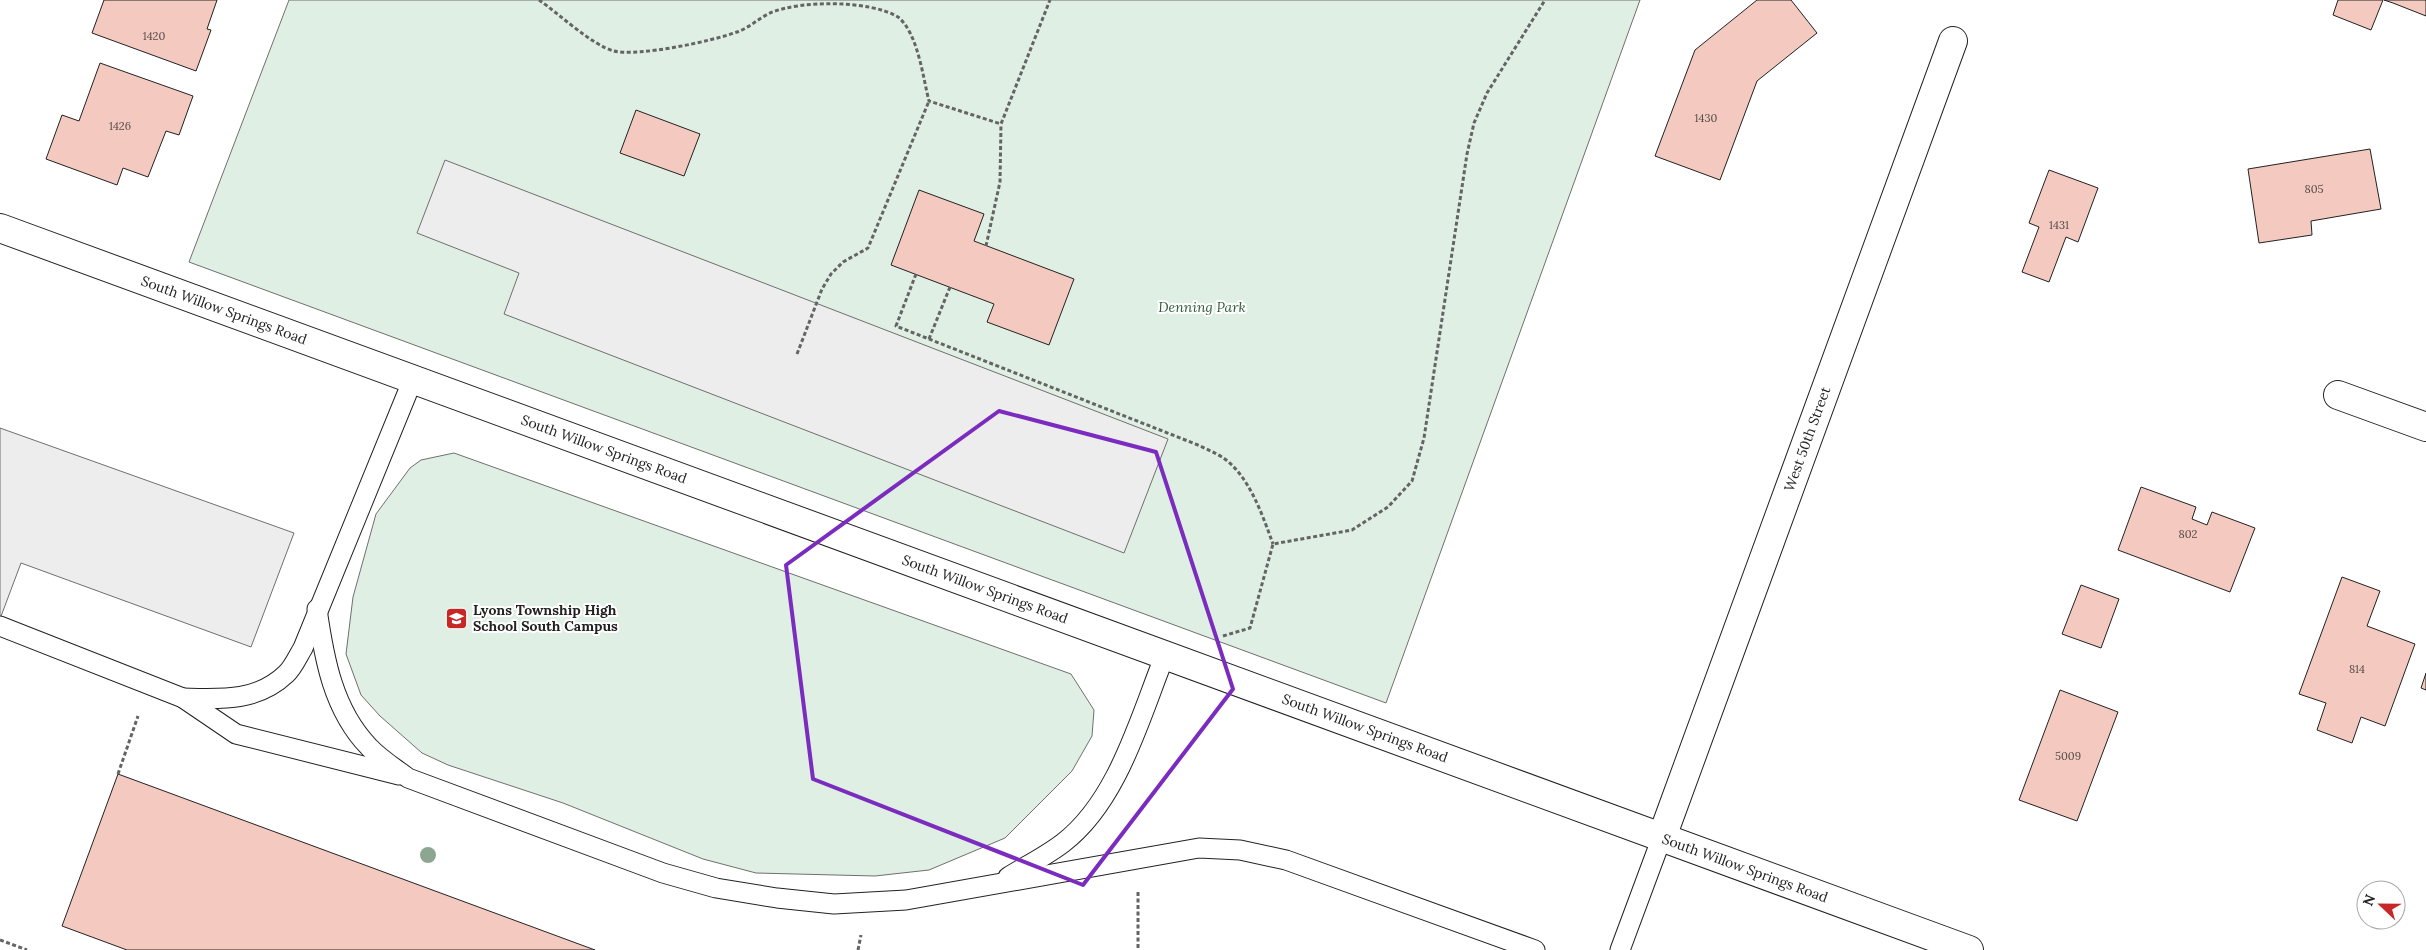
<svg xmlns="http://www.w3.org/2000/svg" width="2426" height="950" viewBox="0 0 2426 950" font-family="Lora,serif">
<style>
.green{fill:#e0efe3;stroke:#6f6f6f}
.parking{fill:#ededed;stroke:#6f6f6f}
.building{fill:#f3c9c0;stroke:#222}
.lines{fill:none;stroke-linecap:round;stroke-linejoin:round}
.service-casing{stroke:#222;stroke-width:21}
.minor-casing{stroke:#222;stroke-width:30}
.tertiary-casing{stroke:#222;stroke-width:30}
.path{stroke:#646464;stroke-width:3;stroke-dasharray:4 2.5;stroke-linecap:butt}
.service{stroke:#fff;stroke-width:19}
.minor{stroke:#fff;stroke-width:28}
.tertiary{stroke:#fff;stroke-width:28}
.tree{fill:#8da692}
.marked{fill:none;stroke:#7b2cbf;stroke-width:4;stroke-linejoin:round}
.labels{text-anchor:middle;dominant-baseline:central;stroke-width:4;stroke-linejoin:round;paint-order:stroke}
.number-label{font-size:11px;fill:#564c4a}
.park-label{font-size:14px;font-style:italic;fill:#2f5e38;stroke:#fff}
.street-label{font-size:14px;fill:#222;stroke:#fff}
.poi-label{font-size:14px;font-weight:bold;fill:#222;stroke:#fff;text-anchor:start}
</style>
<rect width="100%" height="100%" fill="#fff"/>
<!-- green -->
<g class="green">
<polygon points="289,0 1640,0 1386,703 189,262"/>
<polygon points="454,453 1071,674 1094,710 1092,736 1072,771 1005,838 929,870 875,876 756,873 703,859 563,803 448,765 422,753 380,716 361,695 346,654 353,597 376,514 410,468 421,460"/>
</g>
<!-- parking -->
<g class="parking">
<polygon points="445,160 1168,439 1124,553 504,314 519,273 417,233"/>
<polygon points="0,428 294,533 251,647 21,563 0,619"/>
</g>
<!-- building -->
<g class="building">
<polygon points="104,0 217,0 207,29 211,30 196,71 92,33"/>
<polygon points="1757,0 1791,0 1817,33 1757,81 1720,180 1655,156 1695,50"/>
<polygon points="2338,0 2383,0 2371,30 2333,15"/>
<polygon points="2384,0 2426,0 2426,16 2393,3"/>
<polygon points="100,63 193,96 179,135 166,131 148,177 123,168 117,185 46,159 62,115 79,121"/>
<polygon points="636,110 700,134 684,176 620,153"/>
<polygon points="2370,149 2381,209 2311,221 2312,235 2259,243 2248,169"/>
<polygon points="2049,170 2098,188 2078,242 2066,237 2049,282 2022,272 2039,227 2029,223"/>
<polygon points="919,190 984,214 974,241 1074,279 1049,345 987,322 994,304 891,265"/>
<polygon points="2141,487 2196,507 2192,519 2207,525 2212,512 2255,528 2230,592 2118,550"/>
<polygon points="2342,577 2380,591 2367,626 2415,644 2385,726 2361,717 2352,743 2317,730 2326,703 2299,694"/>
<polygon points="2081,585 2119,599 2101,648 2062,634"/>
<polygon points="2426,673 2426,690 2421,688"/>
<polygon points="2060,690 2118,712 2077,821 2019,800"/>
<polygon points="118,774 595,950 127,950 62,926"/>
</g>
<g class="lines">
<defs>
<g id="service">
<path d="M 317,609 C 324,658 333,710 369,747 C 380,759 395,768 408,778 L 663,873 L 716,888 L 777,898 L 834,904 L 906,900 L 1199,848 L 1240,850 L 1286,860 L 1535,950"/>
<polyline points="0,626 183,698 236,734 399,775"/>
<path d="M 183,698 C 220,699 257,702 286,674 C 293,668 298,656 303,648 L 413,379"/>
<path d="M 1008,877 C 1026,866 1046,856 1063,843 C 1118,801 1140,717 1165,655"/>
<polyline points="1620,950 1662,837"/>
</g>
<g id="minor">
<polyline points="2338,395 2426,427"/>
<polyline points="1662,837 1953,41"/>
</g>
<polyline id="tertiary" points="0,228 1969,950"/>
</defs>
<!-- service casing -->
<use href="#service" class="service-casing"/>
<!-- minor casing -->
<use href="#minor" class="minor-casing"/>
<!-- tertiary casing -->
<use href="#tertiary" class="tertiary-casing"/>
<!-- path -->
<g class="path">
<path d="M 539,0 C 558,13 593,46 614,51 C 638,57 713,41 737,32 C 749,28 759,18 770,13 C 801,0 870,0 898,17 C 918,33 923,78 929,101 L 1001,124 L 1050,0"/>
<polyline points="986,246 1000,182 1001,124"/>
<path d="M 916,274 L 896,326 L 1198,445 C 1206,449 1214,452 1222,457 C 1249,475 1262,514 1273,544"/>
<polyline points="929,339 950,287"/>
<polyline points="797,354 822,289 831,274 843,262 868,248 929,101"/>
<polyline points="1223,636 1250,628 1273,544 1352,530 1388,507 1412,481 1424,438 1467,154 1474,123 1487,93 1545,0"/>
<polyline points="118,774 138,716"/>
<polyline points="1138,892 1138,950"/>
<polyline points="0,940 27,950"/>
<polyline points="858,950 861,935"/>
</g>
<!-- service -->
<use href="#service" class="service"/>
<!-- minor -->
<use href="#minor" class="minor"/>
<!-- tertiary -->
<use href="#tertiary" class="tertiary"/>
</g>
<!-- trees -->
<circle class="tree" cx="428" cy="855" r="8"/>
<!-- marked area -->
<path class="marked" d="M 999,411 L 1156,452 L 1233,689 L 1083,885 L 813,779 L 786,565 Z"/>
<!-- icons -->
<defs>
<symbol id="school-square" viewBox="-11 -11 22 22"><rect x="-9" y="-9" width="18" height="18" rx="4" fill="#c62828" stroke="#fff"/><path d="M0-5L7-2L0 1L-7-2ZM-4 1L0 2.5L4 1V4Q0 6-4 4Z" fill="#fff"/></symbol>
</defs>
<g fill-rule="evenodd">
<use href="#school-square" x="444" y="606" width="25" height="25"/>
</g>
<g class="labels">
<!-- number labels -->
<g class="number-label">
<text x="154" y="36">1420</text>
<text x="1706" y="118">1430</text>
<text x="120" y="126">1426</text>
<text x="2314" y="189">805</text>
<text x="2059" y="225">1431</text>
<text x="2188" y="534">802</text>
<text x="2357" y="669">814</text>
<text x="2068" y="756">5009</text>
</g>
<!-- park labels -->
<g class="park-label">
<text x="1202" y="307">Denning Park</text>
</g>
<!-- street labels -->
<g class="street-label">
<text transform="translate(224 310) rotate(20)">South Willow Springs Road</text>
<text transform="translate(1807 439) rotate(-70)">West 50th Street</text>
<text transform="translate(604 449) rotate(20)">South Willow Springs Road</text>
<text transform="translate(985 589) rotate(20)">South Willow Springs Road</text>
<text transform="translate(1365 728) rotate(20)">South Willow Springs Road</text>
<text transform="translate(1745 868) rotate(20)">South Willow Springs Road</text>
</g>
<!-- poi labels -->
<g class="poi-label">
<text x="473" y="610">Lyons Township High<tspan x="473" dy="16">School South Campus</tspan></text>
</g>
</g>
<!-- north arrow -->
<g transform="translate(2381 905) rotate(292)"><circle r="24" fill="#ffffff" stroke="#a7a7a7"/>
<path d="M0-4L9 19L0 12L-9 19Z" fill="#c62828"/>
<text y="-8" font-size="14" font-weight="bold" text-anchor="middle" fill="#222222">N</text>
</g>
</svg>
